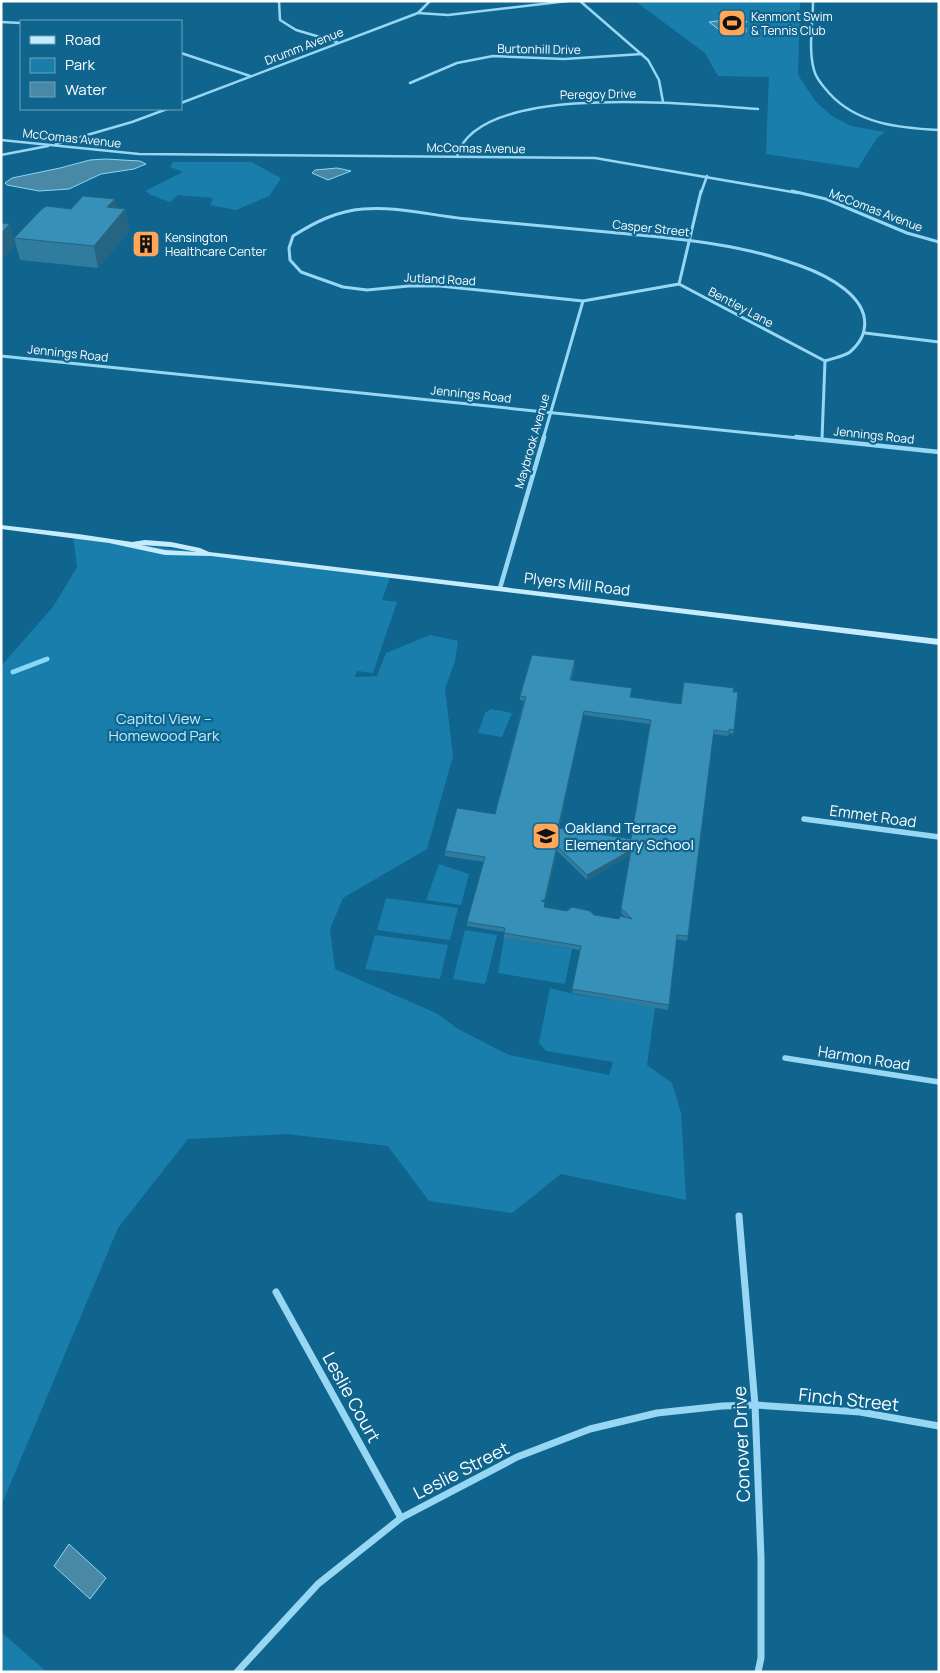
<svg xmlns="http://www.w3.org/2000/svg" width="940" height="1673" viewBox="0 0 940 1673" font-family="Manrope,sans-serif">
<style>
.green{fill:#197eab}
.water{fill:#4989a5;stroke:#88d7f7}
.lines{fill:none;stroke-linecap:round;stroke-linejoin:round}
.stream{stroke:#88d7f7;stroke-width:5}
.street-far4{stroke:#97d7f3;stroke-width:2.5}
.street-far3{stroke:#97d7f3;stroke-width:3}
.street-far2{stroke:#97d7f3;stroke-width:4.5}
.street-far1{stroke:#97d7f3;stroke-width:5.5}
.street{stroke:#97d7f3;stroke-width:7}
.secondary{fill:#c6ebfd;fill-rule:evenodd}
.wall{fill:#2f7c9e;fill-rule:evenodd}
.shaded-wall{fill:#266581}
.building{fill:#3790b8;stroke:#266581;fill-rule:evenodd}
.labels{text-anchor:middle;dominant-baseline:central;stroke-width:4.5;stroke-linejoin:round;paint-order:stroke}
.far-poi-label{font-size:12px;fill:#fff;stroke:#0f658e;text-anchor:start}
.far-street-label{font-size:12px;fill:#fff;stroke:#0f658e}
.street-label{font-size:15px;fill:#fff;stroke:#0f658e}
.park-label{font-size:15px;fill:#beebfe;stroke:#0f658e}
.poi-label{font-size:15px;fill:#fff;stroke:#0f658e;text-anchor:start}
.near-street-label{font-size:18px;fill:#fff;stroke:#0f658e}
</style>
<rect width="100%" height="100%" fill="#0f658e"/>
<!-- green -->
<g class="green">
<polygon points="635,1 800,1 798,75 816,102 832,116 851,126 885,132 877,138 858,168 766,154 769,77 718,76 705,53"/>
<polygon points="173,162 251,162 281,178 269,196 236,210 210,205 213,198 178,195 170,202 151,195 145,191 183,172 170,167"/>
<polygon points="73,537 391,575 382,600 397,602 373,673 357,671 355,677 377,676 386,653 430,635 458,641 455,661 445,689 453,756 427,849 343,898 330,929 335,969 438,1014 458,1029 509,1055 609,1075 613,1062 546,1051 539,1043 550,988 573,994 655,1007 647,1065 672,1083 681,1113 686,1200 561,1174 512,1213 429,1201 388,1146 287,1134 188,1139 118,1228 1,1506 1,666 53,607 77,567"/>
<polygon points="491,709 512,713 502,737 478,733 485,713"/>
<polygon points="439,864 469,874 461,905 426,900"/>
<polygon points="386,898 458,908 450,940 377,930"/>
<polygon points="465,930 497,935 486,981 484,984 453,979"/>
<polygon points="375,935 448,945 440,979 365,969"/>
<polygon points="504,938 572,949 565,984 498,973"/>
<polygon points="1,1632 47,1672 1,1672"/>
</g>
<!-- water -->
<g class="water">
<polygon points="741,18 747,22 735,24 746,28 746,32 726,35 709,22"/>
<polygon points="105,159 140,161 146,164 134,169 101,174 69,189 39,191 7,185 5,183 12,178 60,168 90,160"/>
<polygon points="337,168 351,171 328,180 312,173 315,170"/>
<polygon points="69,1544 106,1578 90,1599 54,1566"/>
</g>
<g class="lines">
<!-- stream -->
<polyline class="stream" points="13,672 47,659"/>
<!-- street-far4 -->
<g class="street-far4">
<polyline points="279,1 280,20 296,30 337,42"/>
<polyline points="580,1 648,60 659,80 663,102"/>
<path d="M 813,1 C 813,23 808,49 814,70 C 816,79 823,86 829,93 C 857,124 899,128 939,130"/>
<polyline points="418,13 448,15 568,1"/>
<polyline points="1,22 21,23"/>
<polyline points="181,53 250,76"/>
<polyline points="410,83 457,63 493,56 564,59 642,54"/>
<polyline points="181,103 418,13 430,1"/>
<polyline points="1,140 139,154 595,158 798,193"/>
<polyline points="56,144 132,122 167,109"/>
<polyline points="1,155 48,146"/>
<path d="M 457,156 C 479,80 697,105 758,109"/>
<polyline points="701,193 707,176"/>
</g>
<!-- street-far3 -->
<g class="street-far3">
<polyline points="792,191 826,199 907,233 939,242"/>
<path d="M 679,284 L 583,301 L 440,286 L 409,286 L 367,290 L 343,287 L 301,272 L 290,260 L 289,248 L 293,236 C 315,222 337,211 363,209 C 398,206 433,216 468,219 C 514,223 561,228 607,232 C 671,238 740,243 801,266 C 826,275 871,297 864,330 C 863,338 856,347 850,352 C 843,357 833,358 825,361"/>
<polyline points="679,284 825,361 822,439"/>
<polyline points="679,284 701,191"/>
<polyline points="865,333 939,342"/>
<polyline points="1,356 808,439"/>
<polyline points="543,439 583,301"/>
</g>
<!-- street-far2 -->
<g class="street-far2">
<polyline points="796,437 939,452"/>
<polyline points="500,588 544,437"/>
</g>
<!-- street-far1 -->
<g class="street-far1">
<polyline points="804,819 939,837"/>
<polyline points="785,1058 939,1082"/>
</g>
<!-- street -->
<g class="street">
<polyline points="739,1216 755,1405 761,1558 761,1658 758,1672"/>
<polyline points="276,1292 401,1518"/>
<polyline points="237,1672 318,1584 401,1518 517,1457 590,1429 657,1413 722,1406 755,1405 860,1412 939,1426"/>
</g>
<!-- secondary -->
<path class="secondary" d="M 1,525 L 78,534 L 132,542 L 145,540 L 171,542 L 200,548 L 209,552 L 939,639 L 939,645 L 211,556 L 165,555 L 109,543 L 1,529 ZM 141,545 L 171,547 L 197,552 L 165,550 Z"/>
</g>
<!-- wall -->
<g class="wall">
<polygon points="115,199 116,208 125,209 129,231 98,268 20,260 14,238"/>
<path d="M 575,665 L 571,680 L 630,697 L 681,704 L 733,692 L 734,730 L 733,734 L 729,733 L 728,736 L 713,734 L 688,936 L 687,941 L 676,939 L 668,1010 L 572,993 L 580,950 L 504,938 L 504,932 L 467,926 L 467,922 L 484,862 L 445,856 L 445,851 L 495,814 L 524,701 L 520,700 L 520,696 ZM 583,715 L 650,724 L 631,839 L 559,828 ZM 557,851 L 587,880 L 630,855 L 621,913 L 625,917 L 619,919 L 544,907 Z"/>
</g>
<!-- shaded-wall -->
<g class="shaded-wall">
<polygon points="115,199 118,217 125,209 129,231 98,268 94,246 107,207"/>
<polygon points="10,224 15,246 1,261 1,233"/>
<polygon points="584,711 583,715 558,832 558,828"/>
<polygon points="557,846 557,851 543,911 541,906"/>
<polygon points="631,850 630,855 587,880 587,875"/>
</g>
<!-- building -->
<g class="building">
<polygon points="83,196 115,199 107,207 125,209 94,246 14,238 41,210 46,206 71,209"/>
<polygon points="1,223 10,224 1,233"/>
<path d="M 532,655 L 575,660 L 570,680 L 632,688 L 630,697 L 681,704 L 684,682 L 734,688 L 733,692 L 738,692 L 734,730 L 729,729 L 729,732 L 714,730 L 688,936 L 677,935 L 669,1005 L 572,989 L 581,946 L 504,933 L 505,928 L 467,922 L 485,857 L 445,851 L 457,808 L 495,814 L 526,697 L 520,696 ZM 584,711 L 651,720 L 631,839 L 558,828 ZM 557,846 L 587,875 L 631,850 L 621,908 L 632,919 L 620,916 L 619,919 L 594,915 L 590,911 L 572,907 L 567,911 L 544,907 L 545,902 L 541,901 L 545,899 Z"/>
</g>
<!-- icons -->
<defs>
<symbol id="stadium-square" viewBox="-11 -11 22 22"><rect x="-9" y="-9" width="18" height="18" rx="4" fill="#ffa659" stroke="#0f658e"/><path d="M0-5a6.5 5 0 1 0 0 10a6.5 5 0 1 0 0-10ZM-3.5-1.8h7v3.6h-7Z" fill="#111"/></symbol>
<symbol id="building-square" viewBox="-11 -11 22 22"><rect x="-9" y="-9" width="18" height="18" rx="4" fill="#ffa659" stroke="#0f658e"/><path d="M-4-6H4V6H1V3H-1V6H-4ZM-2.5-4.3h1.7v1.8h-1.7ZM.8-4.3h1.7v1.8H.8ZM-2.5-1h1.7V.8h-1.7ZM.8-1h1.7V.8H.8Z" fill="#111"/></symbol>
<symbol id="school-square" viewBox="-11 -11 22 22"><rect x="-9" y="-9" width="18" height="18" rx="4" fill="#ffa659" stroke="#0f658e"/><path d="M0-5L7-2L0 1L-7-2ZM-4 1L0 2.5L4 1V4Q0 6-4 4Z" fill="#111"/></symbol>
</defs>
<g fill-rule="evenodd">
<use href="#stadium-square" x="716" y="7" width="32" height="32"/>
<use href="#building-square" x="130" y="228" width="32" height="32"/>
<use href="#school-square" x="530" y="820" width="32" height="32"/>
</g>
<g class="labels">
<!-- far-poi labels -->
<g class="far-poi-label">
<text x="751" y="16">Kenmont Swim<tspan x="751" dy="14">&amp; Tennis Club</tspan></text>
<text x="165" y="237">Kensington<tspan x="165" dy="14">Healthcare Center</tspan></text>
</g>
<!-- far-street labels -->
<g class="far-street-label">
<text transform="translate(304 46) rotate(-21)">Drumm Avenue</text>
<text transform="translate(539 49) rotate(1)">Burtonhill Drive</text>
<text transform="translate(598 94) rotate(-1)">Peregoy Drive</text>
<text transform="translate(72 138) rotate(6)">McComas Avenue</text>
<text transform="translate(476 148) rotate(1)">McComas Avenue</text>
<text transform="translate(876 210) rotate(21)">McComas Avenue</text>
<text transform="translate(651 228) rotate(6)">Casper Street</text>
<text transform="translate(440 279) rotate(3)">Jutland Road</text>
<text transform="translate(741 307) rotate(28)">Bentley Lane</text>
<text transform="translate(68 353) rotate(6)">Jennings Road</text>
<text transform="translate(471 394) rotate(6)">Jennings Road</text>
<text transform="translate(874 435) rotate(6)">Jennings Road</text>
<text transform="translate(532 441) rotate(-74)">Maybrook Avenue</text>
</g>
<!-- street labels -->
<g class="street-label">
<text transform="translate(577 584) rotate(7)">Plyers Mill Road</text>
<text transform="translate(873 816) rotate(8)">Emmet Road</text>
<text transform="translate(864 1058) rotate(9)">Harmon Road</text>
</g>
<!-- park labels -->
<g class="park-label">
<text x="164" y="718">Capitol View –<tspan x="164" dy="17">Homewood Park</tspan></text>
</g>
<!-- poi labels -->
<g class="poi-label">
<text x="565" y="827">Oakland Terrace<tspan x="565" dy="17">Elementary School</tspan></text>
</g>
<!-- near-street labels -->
<g class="near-street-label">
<text transform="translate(352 1397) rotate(61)">Leslie Court</text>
<text transform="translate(849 1399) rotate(6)">Finch Street</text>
<text transform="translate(741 1444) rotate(-92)">Conover Drive</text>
<text transform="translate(461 1470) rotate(-27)">Leslie Street</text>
</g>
</g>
<!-- border -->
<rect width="940" height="1673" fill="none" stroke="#ffffff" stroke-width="5"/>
<!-- legend -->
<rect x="20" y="20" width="162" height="90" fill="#0f658e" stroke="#6fa3bb"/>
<rect x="30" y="36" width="25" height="8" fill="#c6ebfd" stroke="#6fa3bb"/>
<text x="65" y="45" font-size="15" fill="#ffffff">Road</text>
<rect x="30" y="58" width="25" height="15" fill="#197eab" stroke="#6fa3bb"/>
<text x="65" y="70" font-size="15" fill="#ffffff">Park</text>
<rect x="30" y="82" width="25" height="15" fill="#4989a5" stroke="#6fa3bb"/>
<text x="65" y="95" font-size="15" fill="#ffffff">Water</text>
</svg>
